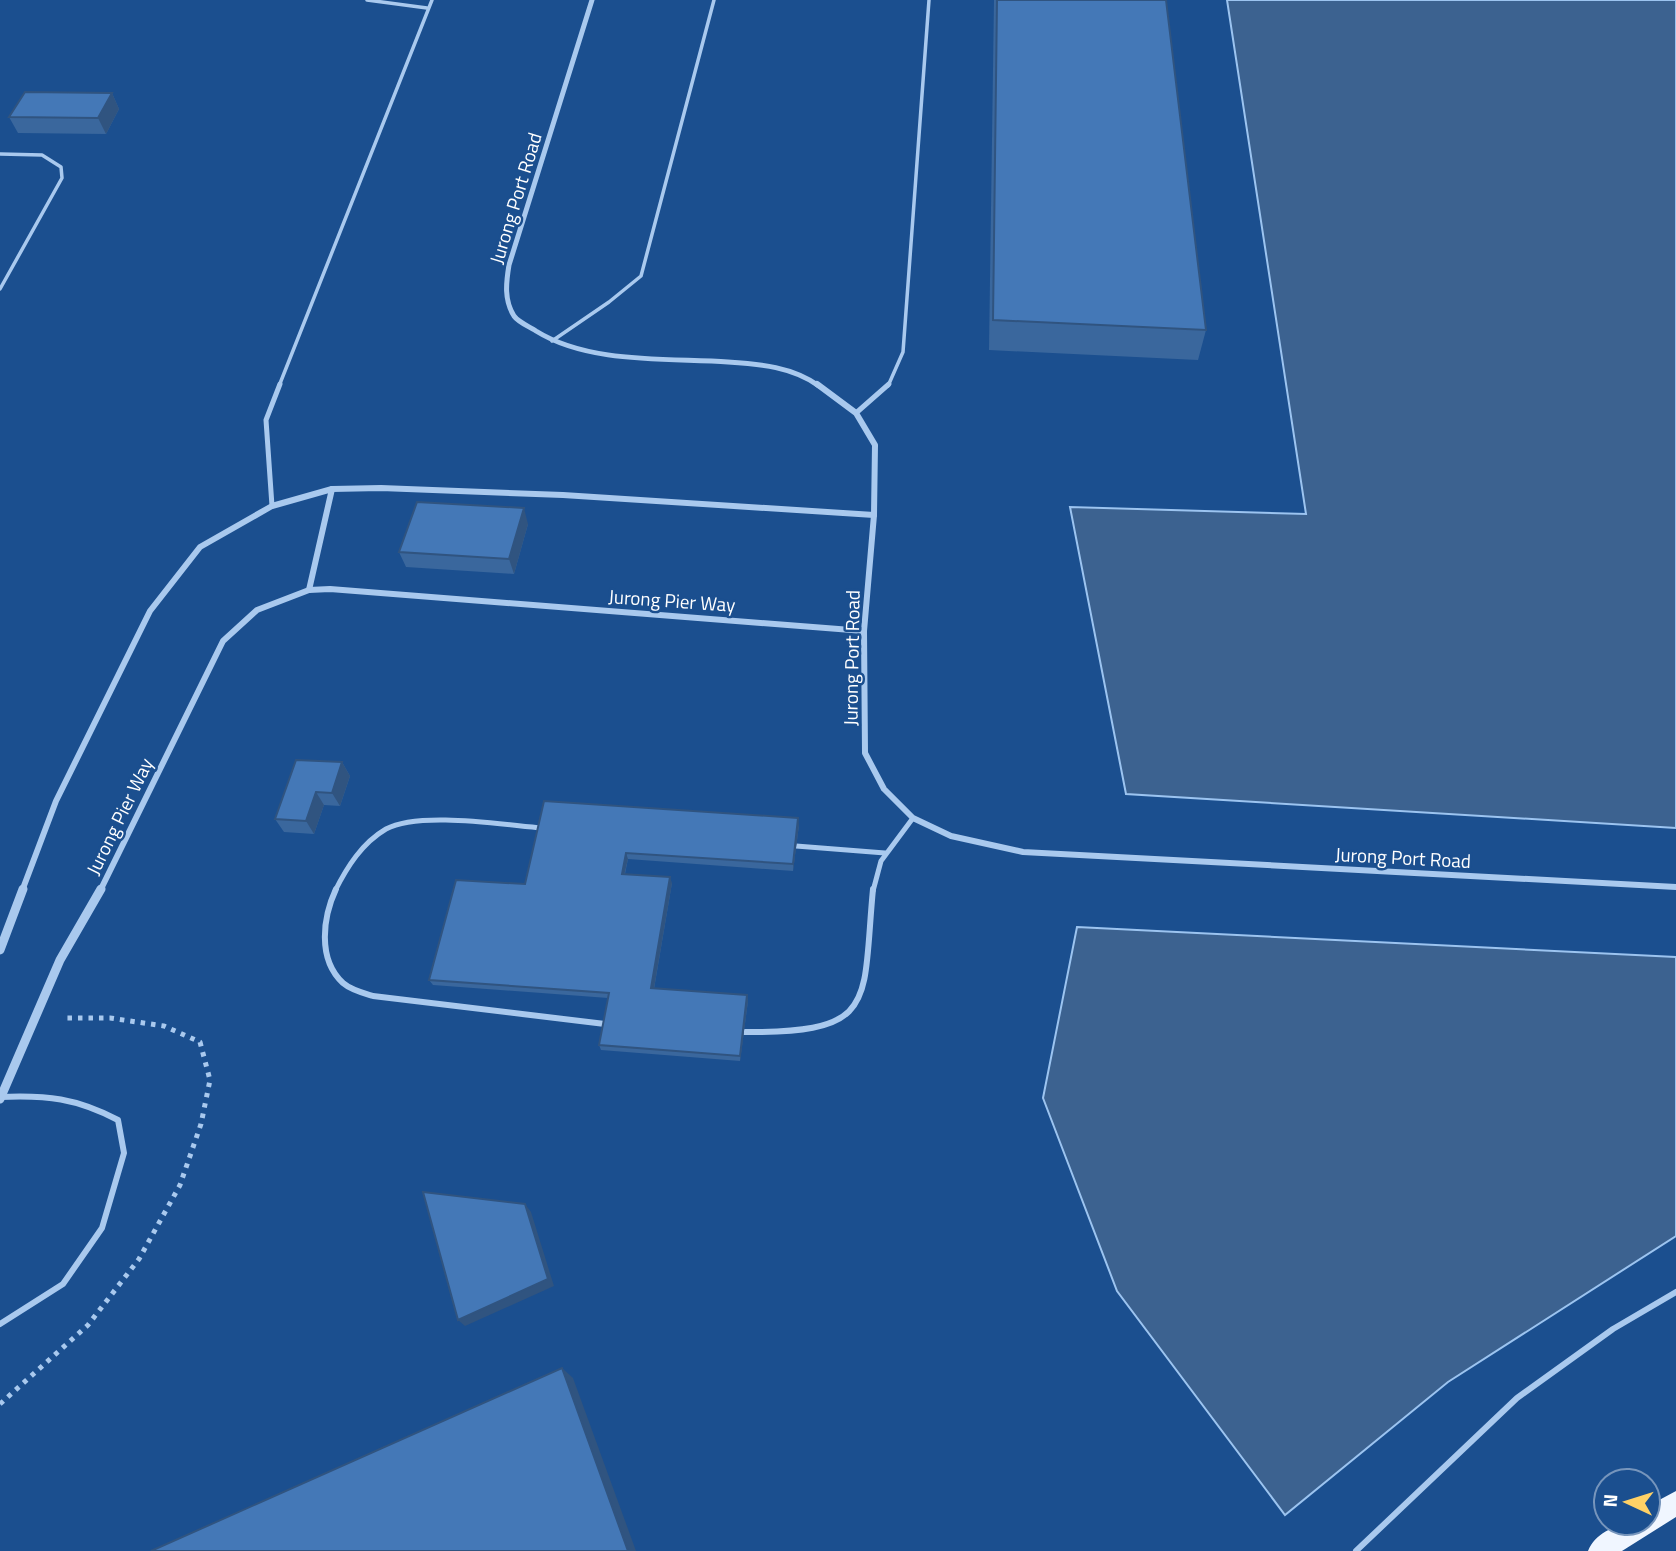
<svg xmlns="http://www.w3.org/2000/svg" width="1676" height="1551" viewBox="0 0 1676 1551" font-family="'Titillium Web',sans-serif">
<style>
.water{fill:#3c6290;stroke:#9cc4f0;stroke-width:2}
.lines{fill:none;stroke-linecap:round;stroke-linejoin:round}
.path{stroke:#a9c9ee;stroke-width:5;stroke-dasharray:4.5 6;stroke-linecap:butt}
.service-far2{stroke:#a9c9ee;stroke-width:3.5}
.service-far1{stroke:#a9c9ee;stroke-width:5}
.service{stroke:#a9c9ee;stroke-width:6}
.minor-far2{stroke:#a9c9ee;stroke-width:5}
.minor-far1{stroke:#a9c9ee;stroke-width:6}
.minor{stroke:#a9c9ee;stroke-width:9}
.primary{fill:#f0f6ff;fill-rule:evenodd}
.wall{fill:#3a679d}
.shaded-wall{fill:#305480}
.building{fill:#4478b7;stroke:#305480;stroke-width:2}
.labels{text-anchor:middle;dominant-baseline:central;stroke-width:5;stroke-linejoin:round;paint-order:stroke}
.street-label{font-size:19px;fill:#fff;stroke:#1b4f8f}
</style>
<rect width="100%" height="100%" fill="#1b4f8f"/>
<!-- water -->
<g class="water">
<polygon points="1227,0 1676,0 1676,828 1126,794 1070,507 1306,514"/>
<polygon points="1077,927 1676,957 1676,1236 1448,1382 1285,1515 1117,1291 1043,1098"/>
</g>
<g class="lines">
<!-- path -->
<polyline class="path" points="0,1404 88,1325 139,1259 180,1185 201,1124 210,1080 200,1042 164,1026 110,1018 62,1018"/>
<!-- service-far2 -->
<g class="service-far2">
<polyline points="367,0 427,8"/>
<polyline points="0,154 42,155 61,167 62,178 0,289"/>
<polyline points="552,341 609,302 641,276 714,0"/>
<polyline points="279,386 432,0"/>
<polyline points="888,386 903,352 929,0"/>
</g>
<!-- service-far1 -->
<g class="service-far1">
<polyline points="856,413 889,384"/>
<polyline points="272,506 266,420 280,384"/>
<polyline points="796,846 885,853"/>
<path d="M 335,891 C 347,867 362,843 386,829 C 419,811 504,825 542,828"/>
<polyline points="873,891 881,861 913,818"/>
</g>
<!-- service -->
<g class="service">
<path d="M 336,889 C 323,917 317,959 343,983 C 351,990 363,993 373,996 L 605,1024"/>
<path d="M 744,1032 C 879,1033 862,1004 873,889"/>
<path d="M 0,1097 C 47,1095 76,1098 118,1120 L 124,1153 L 102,1228 L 63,1284 L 0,1324"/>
<polyline points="1356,1551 1517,1398 1613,1329 1676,1292"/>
</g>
<!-- minor-far2 -->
<path class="minor-far2" d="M 592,0 L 509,265 C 506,283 504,300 514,316 C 518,322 530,327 536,331 C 589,364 667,358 728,362 C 760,364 793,367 819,386"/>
<!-- minor-far1 -->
<g class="minor-far1">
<polyline points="817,384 856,413 875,445 874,515 864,631 865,753 884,789 913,818 951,836 1023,852 1676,887"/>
<polyline points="309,590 332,489"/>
<polyline points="22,891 56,801 150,611 200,547 272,506 332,489 381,488 563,495 874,515"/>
<polyline points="100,891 223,641 257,610 309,590 330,589 864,631"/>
</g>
<!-- minor -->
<g class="minor">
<polyline points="0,950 23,889"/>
<polyline points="0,1099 60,960 101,889"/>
</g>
<!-- primary -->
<path class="primary" d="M 1676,1491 L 1676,1517 L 1622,1551 L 1588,1551 C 1598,1527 1626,1523 1648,1523 L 1648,1506 Z"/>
</g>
<!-- wall -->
<g class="wall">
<polygon points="994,0 1166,0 1206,330 1198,360 989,350"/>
<polygon points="112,93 119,109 106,134 18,133 9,117"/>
<polygon points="528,524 514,574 406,567 399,552"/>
<polygon points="342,762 350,776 340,806 324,805 314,834 284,832 275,819"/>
<polygon points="544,801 799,825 793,871 628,859 625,874 672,883 654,989 747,995 748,1001 740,1061 601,1050 599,1045 608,998 433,985 429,980 525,884"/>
</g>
<!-- shaded-wall -->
<g class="shaded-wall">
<polygon points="112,93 119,109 106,134 98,118"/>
<polygon points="524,508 528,524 514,574 509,559"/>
<polygon points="342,762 350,776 340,806 332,793"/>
<polygon points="316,792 324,805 314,834 306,821"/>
<polygon points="798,818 799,825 793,871 793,864"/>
<polygon points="626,853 628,859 623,880 622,874"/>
<polygon points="670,877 672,883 653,994 651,988"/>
<polygon points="747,995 748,1001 740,1061 740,1056"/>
<polygon points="525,1204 531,1212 554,1286 465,1326 458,1320"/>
<polygon points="562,1368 573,1378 636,1551 628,1551"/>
</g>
<!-- building -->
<g class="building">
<polygon points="997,0 1166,0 1206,330 993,320"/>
<polygon points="25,92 112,93 98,118 9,117"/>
<polygon points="417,502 524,508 509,559 399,552"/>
<polygon points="296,760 342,762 332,793 316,792 306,821 275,819"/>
<polygon points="544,801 798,818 793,864 626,853 622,874 670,877 651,988 747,995 740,1056 599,1045 609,993 429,980 456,880 525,884"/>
<polygon points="423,1192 525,1204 548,1279 458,1320"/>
<polygon points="562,1368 628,1551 151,1551"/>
</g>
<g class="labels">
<!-- street labels -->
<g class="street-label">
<text transform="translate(515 198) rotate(-73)">Jurong Port Road</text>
<text transform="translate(672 600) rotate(4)">Jurong Pier Way</text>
<text transform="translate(851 658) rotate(-89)">Jurong Port Road</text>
<text transform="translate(119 816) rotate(-64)">Jurong Pier Way</text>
<text transform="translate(1403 857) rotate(3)">Jurong Port Road</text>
</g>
</g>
<!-- north arrow -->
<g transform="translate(1627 1502) rotate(274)"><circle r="33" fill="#1b4f8f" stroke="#7695bc" stroke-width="2"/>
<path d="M0-5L12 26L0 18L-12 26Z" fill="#ffd166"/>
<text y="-10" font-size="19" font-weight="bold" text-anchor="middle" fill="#ffffff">N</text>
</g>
</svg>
